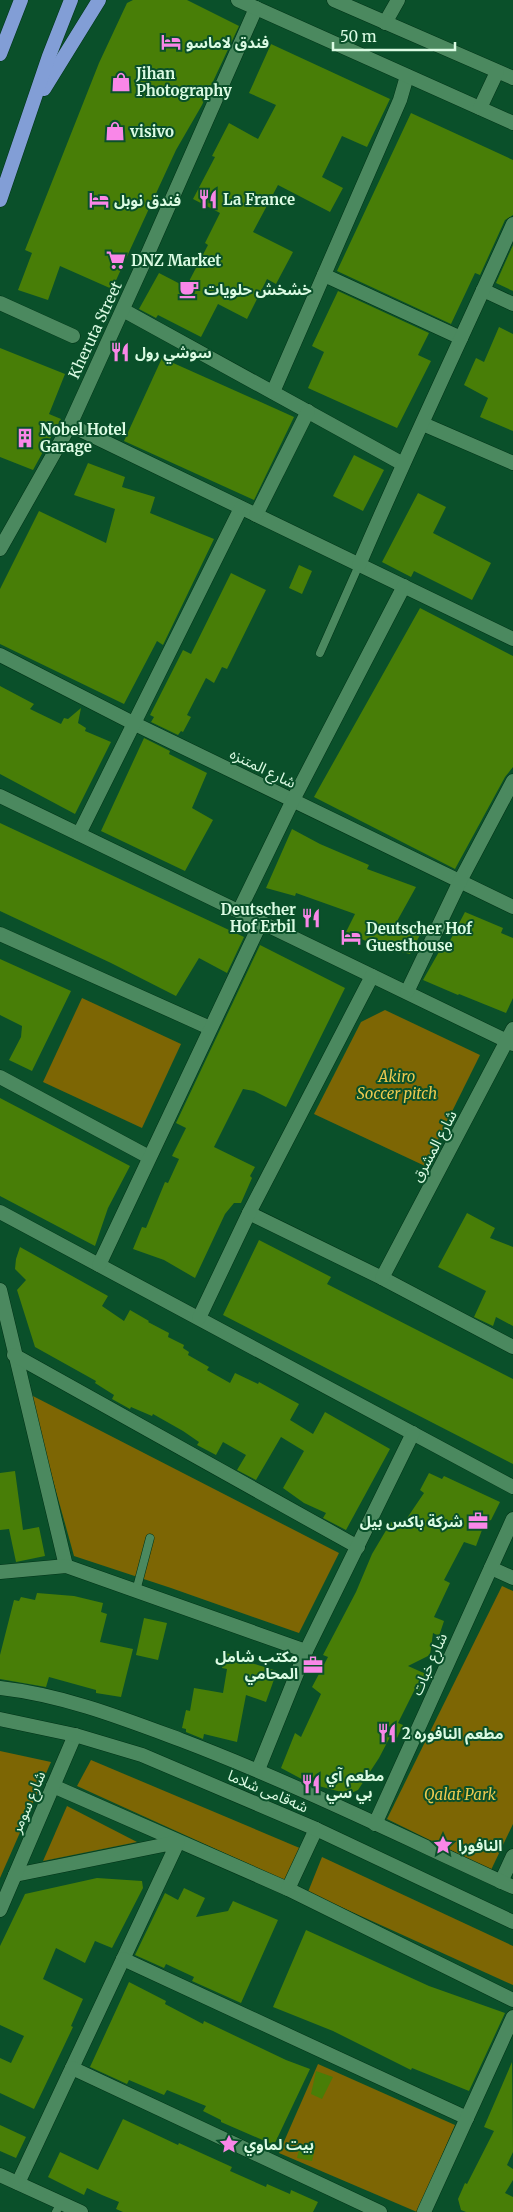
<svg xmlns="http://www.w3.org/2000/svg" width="513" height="2212" viewBox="0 0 513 2212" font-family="Merriweather,'Noto Sans Arabic',serif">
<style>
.green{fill:#7d6604}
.building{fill:#487e07}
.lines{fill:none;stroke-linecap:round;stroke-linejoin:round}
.service-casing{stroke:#003317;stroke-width:9}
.minor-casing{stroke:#003317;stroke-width:15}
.tertiary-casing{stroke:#003317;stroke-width:15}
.secondary-casing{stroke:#003317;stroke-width:15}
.trunk-casing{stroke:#003317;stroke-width:15}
.service{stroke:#4b895f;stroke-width:8}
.minor{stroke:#4b895f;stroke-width:14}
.tertiary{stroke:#4b895f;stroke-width:14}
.secondary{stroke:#4b895f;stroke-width:14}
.trunk{stroke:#829ed6;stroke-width:14}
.labels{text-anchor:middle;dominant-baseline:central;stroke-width:4;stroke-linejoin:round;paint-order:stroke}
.poi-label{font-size:15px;font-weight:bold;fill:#dbfbe3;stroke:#0a502a;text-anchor:start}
.street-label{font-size:15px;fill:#dbfbe3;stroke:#0a502a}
.park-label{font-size:15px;font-style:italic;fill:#ecc950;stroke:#0a502a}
</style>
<rect width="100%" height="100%" fill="#0a502a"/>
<!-- green -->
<g class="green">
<polygon points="82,998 181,1044 142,1128 43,1082"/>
<polygon points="385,1010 480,1055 425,1166 314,1114 361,1022"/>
<polygon points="29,1394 339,1553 299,1633 171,1588 74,1556"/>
<polygon points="502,1586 513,1591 513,1824 491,1870 387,1819"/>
<polygon points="0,1751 51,1762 0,1878"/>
<polygon points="91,1760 302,1849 286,1881 77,1786"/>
<polygon points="67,1806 137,1842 43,1861"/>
<polygon points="322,1857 513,1946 513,1985 308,1892"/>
<polygon points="318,2064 455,2125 417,2212 279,2153"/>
</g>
<!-- building -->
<g class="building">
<polygon points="133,0 187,0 239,26 202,105 176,150 112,289 60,266 48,300 18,290 32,253 25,250 99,63 127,3"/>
<polygon points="271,44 390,99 367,147 342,136 322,177 343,188 330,212 278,185 253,232 293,252 276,284 267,279 247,319 218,304 201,337 158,315 156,318 139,309 159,273 186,287 208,245 205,243 220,213 193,199 215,157 212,156 229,123 258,139 276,105 249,93"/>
<polygon points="411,113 513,160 513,215 505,220 480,275 475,273 451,324 337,271"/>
<polygon points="513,245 513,291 496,283"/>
<polygon points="338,291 429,333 418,355 431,361 397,428 308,388 324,352 312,346"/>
<polygon points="499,327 513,334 513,431 480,417 488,398 464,385 476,358 484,362"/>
<polygon points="0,348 65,374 49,414 61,419 33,470 0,457"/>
<polygon points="162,358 294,417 254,500 124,441"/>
<polygon points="354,455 384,470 363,511 333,496"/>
<polygon points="88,463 125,477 122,487 155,497 150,513 214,539 163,645 157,641 124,704 0,644 0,589 39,511 106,543 115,509 74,495"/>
<polygon points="418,493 446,507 433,533 491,563 472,600 414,571 411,577 382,562"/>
<polygon points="299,565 312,571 302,594 289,588"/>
<polygon points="231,573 266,590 227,669 222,667 214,683 206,678 187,715 191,717 183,732 181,731 178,735 151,722 154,717 150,715 183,650 191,654"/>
<polygon points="420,608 513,656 513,767 505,777 455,869 314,797"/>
<polygon points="0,686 34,704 30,709 61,724 64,718 68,719 81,708 78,723 86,728 85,731 111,742 75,814 0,774"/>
<polygon points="144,738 170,751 169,754 207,773 192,808 213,820 185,871 101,831"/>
<polygon points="0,823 244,937 227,973 199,958 176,996 111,963 0,911"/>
<polygon points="292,829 320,844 369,865 367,869 416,887 396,923 421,933 410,954 377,946 346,932 355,914 296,893 295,896 266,888"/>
<polygon points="465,912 503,928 501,933 513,938 513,998 506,1013 459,994 458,995 423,980 440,950 444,952"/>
<polygon points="260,945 345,988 286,1107 254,1091 243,1089 214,1147 255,1167 250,1176 252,1178 241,1203 234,1203 225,1214 195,1278 164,1260 133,1249 142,1227 146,1228 165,1182 168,1183 179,1159 172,1156 186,1128 176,1123"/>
<polygon points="0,959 71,991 32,1071 9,1060 21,1037 22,1026 0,1015"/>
<polygon points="0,1098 130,1166 108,1208 95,1246 0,1196"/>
<polygon points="467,1213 495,1228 490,1238 513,1247 513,1326 496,1317 493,1326 474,1317 486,1291 438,1267"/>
<polygon points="259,1240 331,1277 327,1284 513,1379 513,1464 223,1315"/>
<polygon points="20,1247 108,1296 102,1306 124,1321 130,1310 149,1321 148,1322 169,1333 168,1337 184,1345 183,1348 189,1352 188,1355 209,1367 207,1370 230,1383 235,1373 258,1384 259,1382 299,1404 290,1420 313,1434 325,1412 390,1449 346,1530 323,1518 326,1513 304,1503 283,1488 304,1451 281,1437 256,1480 237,1470 246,1455 223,1442 216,1455 197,1445 199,1442 183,1431 153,1414 152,1416 131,1407 130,1409 112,1399 114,1395 95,1383 96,1381 35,1347 17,1290 26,1280 15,1269 16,1259"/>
<polygon points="15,1471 23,1530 39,1527 45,1556 16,1562 9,1529 0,1530 0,1473"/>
<polygon points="429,1473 442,1479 444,1476 500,1502 491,1520 485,1522 476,1546 464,1542 444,1580 450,1583 434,1617 444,1621 439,1636 433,1633 430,1655 408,1666 426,1674 419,1691 415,1689 398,1723 403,1725 397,1738 391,1735 379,1758 358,1790 349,1794 311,1784 281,1768 295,1733 301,1737 321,1694 312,1687 328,1657 323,1655 356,1592 372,1554 391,1522 401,1527 424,1493 420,1490"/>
<polygon points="37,1593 74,1596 103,1603 101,1612 107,1614 100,1642 133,1649 121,1697 96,1693 96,1690 49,1677 46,1687 0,1679 0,1655 14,1600 19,1601 21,1597 35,1600"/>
<polygon points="144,1618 167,1623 158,1660 136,1655"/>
<polygon points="225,1653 246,1657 245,1661 277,1671 266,1702 246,1695 237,1742 204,1734 203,1739 186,1732 186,1729 182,1728 186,1710 190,1711 194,1688 223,1693 227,1669 222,1668"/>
<polygon points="97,1878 142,1881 143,1888 112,1948 95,1941 85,1963 56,1948 43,1979 83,1999 71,2026 73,2027 34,2109 0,2093 0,2058 11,2063 24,2036 0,2025 0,1946 25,1894"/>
<polygon points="184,1888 205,1898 196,1917 228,1911 233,1901 278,1920 241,2003 192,1981 194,1977 166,1964 164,1968 135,1955 165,1893 178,1900"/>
<polygon points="306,1930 429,1986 505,2013 469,2091 412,2068 411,2070 333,2031 273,2007"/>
<polygon points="129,1982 166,2001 165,2004 203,2024 204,2021 286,2060 310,2069 274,2145 221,2122 221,2120 203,2111 206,2106 167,2090 164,2095 129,2080 127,2084 90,2067"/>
<polygon points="512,2062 513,2152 507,2165 513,2169 513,2180 505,2193 513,2197 513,2212 466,2212 461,2210 458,2199 465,2183 467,2184 494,2131 484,2127"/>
<polygon points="316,2071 333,2077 322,2099 311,2094"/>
<polygon points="123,2119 178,2145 179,2143 232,2167 230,2171 266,2187 267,2184 290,2194 291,2190 318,2202 313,2212 123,2212 116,2209 119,2202 102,2195 87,2188 84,2195 48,2177 60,2152 98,2170"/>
<polygon points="0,2125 26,2137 16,2158 0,2151"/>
<polygon points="300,2146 315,2149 312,2161 297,2158"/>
</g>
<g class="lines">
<defs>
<g id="service">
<polyline points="320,653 359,565"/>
<polyline points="136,1591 150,1538"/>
<polyline points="56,2212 61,2203"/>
</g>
<g id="minor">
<polyline points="385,23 398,0"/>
<polyline points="324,275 461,338"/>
<polyline points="483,290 513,304"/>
<polyline points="0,303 73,336"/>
<polyline points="123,310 403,464"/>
<polyline points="273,392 400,100 407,76"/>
<polyline points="423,424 513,463"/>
<polyline points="70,425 513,639"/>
<polyline points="256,515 308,411"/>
<polyline points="0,549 70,425 145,260 256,8"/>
<path d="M 359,565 C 408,450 462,338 513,224"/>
<polyline points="0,655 133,723 513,907"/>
<polyline points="0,796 513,1044"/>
<polyline points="79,834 241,508"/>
<polyline points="239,911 293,800 404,586"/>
<polyline points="0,934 210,1028"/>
<polyline points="407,992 460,881 513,781"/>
<polyline points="0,1077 149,1157"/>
<polyline points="0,1212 513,1487"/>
<polyline points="249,1213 382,1278 513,1347"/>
<polyline points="99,1265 261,922"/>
<polyline points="382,1278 513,1029"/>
<polyline points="0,1290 66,1566"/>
<polyline points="199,1318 249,1213 372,976"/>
<polyline points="14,1355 358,1547"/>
<polyline points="491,1568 513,1578"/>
<polyline points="0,1572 66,1566 306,1651"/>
<polyline points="258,1770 306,1651 413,1433"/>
<polyline points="53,1786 288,1889 513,2000"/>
<polyline points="15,1875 178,1842 18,2183"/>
<polyline points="501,1882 513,1856"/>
<polyline points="288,1889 316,1829"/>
<polyline points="0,1910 75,1735"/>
<polyline points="123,1959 467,2118"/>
<polyline points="72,2068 380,2212"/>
<polyline points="0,2175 81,2212"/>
<polyline points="424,2212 513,2017"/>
</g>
<g id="tertiary">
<polyline points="238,0 513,123"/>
<polyline points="334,0 513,78"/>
<polyline points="480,108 497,72"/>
<polyline points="375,1824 513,1519"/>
</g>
<g id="secondary">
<path d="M 0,1688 C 63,1695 122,1718 181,1740 C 294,1783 403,1837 513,1887"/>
<polyline points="0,1719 75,1735 142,1755 316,1829 513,1922"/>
</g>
<g id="trunk">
<polyline points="0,54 21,0"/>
<polyline points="44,89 99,0"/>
<polyline points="0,200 49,56 71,0"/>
</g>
</defs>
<!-- service casing -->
<use href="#service" class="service-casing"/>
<!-- minor casing -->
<use href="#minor" class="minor-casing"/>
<!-- tertiary casing -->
<use href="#tertiary" class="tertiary-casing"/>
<!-- secondary casing -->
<use href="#secondary" class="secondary-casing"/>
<!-- trunk casing -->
<use href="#trunk" class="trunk-casing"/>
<!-- service -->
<use href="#service" class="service"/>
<!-- minor -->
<use href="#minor" class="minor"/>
<!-- tertiary -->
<use href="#tertiary" class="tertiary"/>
<!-- secondary -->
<use href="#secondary" class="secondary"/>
<!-- trunk -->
<use href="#trunk" class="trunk"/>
</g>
<!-- icons -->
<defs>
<symbol id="hotel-bare" viewBox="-9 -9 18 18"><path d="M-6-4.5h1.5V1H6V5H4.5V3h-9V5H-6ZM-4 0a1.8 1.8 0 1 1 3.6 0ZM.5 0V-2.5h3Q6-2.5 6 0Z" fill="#f987e8" stroke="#0a502a" stroke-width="2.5" paint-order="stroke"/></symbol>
<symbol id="shop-bare" viewBox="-9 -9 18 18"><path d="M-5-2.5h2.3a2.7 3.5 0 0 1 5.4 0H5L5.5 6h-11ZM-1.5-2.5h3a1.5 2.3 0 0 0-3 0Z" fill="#f987e8" stroke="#0a502a" stroke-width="2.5" paint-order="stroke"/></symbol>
<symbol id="restaurant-bare" viewBox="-9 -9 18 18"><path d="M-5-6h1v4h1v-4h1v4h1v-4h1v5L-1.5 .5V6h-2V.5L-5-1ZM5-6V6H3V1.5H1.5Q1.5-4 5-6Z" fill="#f987e8" stroke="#0a502a" stroke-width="2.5" paint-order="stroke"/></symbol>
<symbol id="supermarket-bare" viewBox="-9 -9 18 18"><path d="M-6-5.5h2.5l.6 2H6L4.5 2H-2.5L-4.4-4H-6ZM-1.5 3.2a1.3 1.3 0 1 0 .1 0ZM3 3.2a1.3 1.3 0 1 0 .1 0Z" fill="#f987e8" stroke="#0a502a" stroke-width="2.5" paint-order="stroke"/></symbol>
<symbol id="cafe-bare" viewBox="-9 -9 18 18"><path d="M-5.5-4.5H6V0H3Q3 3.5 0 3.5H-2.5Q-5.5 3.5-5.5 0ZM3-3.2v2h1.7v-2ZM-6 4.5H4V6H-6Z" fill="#f987e8" stroke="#0a502a" stroke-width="2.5" paint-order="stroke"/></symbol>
<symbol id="building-bare" viewBox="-9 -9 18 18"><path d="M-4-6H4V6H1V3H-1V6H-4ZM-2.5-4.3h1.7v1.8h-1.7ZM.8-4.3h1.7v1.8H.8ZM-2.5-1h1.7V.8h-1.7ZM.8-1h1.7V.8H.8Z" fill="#f987e8" stroke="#0a502a" stroke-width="2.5" paint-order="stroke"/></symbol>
<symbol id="office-bare" viewBox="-9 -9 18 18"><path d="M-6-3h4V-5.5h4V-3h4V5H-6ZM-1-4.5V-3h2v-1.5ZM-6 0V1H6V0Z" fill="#f987e8" stroke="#0a502a" stroke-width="2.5" paint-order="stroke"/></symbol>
<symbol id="sight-bare" viewBox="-9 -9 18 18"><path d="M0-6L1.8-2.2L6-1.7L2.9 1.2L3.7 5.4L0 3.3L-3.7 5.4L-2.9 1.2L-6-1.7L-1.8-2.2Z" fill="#f987e8" stroke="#0a502a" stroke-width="2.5" paint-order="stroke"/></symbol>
</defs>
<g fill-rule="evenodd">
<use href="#hotel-bare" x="157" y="28" width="28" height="28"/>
<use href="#shop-bare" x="107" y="68" width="28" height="28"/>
<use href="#shop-bare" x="101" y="117" width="28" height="28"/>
<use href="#restaurant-bare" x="194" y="185" width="28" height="28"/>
<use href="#hotel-bare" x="85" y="186" width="28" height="28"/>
<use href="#supermarket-bare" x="102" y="246" width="28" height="28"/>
<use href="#cafe-bare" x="175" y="275" width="28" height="28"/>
<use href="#restaurant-bare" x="106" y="338" width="28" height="28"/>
<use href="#building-bare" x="11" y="424" width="28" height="28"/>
<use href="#restaurant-bare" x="297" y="904" width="28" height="28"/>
<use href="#hotel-bare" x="337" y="923" width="28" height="28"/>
<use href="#office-bare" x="464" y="1507" width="28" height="28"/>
<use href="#office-bare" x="299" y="1651" width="28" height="28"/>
<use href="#restaurant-bare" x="373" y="1719" width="28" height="28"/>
<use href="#restaurant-bare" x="297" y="1770" width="28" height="28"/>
<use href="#sight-bare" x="429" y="1831" width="28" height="28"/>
<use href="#sight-bare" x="215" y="2130" width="28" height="28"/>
</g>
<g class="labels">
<!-- poi labels -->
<g class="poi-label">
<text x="186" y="42">فندق لاماسو</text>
<text x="136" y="73">Jihan<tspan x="136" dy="17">Photography</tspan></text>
<text x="130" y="131">visivo</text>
<text x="223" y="199">La France</text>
<text x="114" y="200">فندق نوبل</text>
<text x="131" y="260">DNZ Market</text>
<text x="204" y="289">خشخش حلويات</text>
<text x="135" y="352">سوشي رول</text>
<text x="40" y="429">Nobel Hotel<tspan x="40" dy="17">Garage</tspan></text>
<text x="296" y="909" text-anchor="end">Deutscher<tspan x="296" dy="17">Hof Erbil</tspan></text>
<text x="366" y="928">Deutscher Hof<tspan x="366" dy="17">Guesthouse</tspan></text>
<text x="463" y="1521" text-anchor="end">شركة باكس بيل</text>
<text x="298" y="1656" text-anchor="end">مكتب شامل<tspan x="298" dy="17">المحامي</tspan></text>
<text x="402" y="1733">مطعم النافوره 2</text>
<text x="326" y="1775">مطعم آي<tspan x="326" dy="17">بي سي</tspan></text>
<text x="458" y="1845">النافورا</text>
<text x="244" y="2144">بيت لماوي</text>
</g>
<!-- street labels -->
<g class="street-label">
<text transform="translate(95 330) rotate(-65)">Kheruta Street</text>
<text transform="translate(263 768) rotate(26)">شارع المتنزه</text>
<text transform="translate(434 1146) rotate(-62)">شارع المشرق</text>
<text transform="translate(429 1664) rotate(-66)">شارع خبات</text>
<text transform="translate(268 1791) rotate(23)">شەقامی شلاما</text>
<text transform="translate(28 1802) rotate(-67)">شارع سومر</text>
</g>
<!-- park labels -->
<g class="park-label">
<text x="397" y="1076">Akiro<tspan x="397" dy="17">Soccer pitch</tspan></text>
<text x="460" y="1794">Qalat Park</text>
</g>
</g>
<!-- scale -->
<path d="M333 42v8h122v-8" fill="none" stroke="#dbfbe3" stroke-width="2.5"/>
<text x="340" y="42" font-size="15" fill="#dbfbe3" stroke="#0a502a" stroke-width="4" paint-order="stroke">50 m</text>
</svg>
